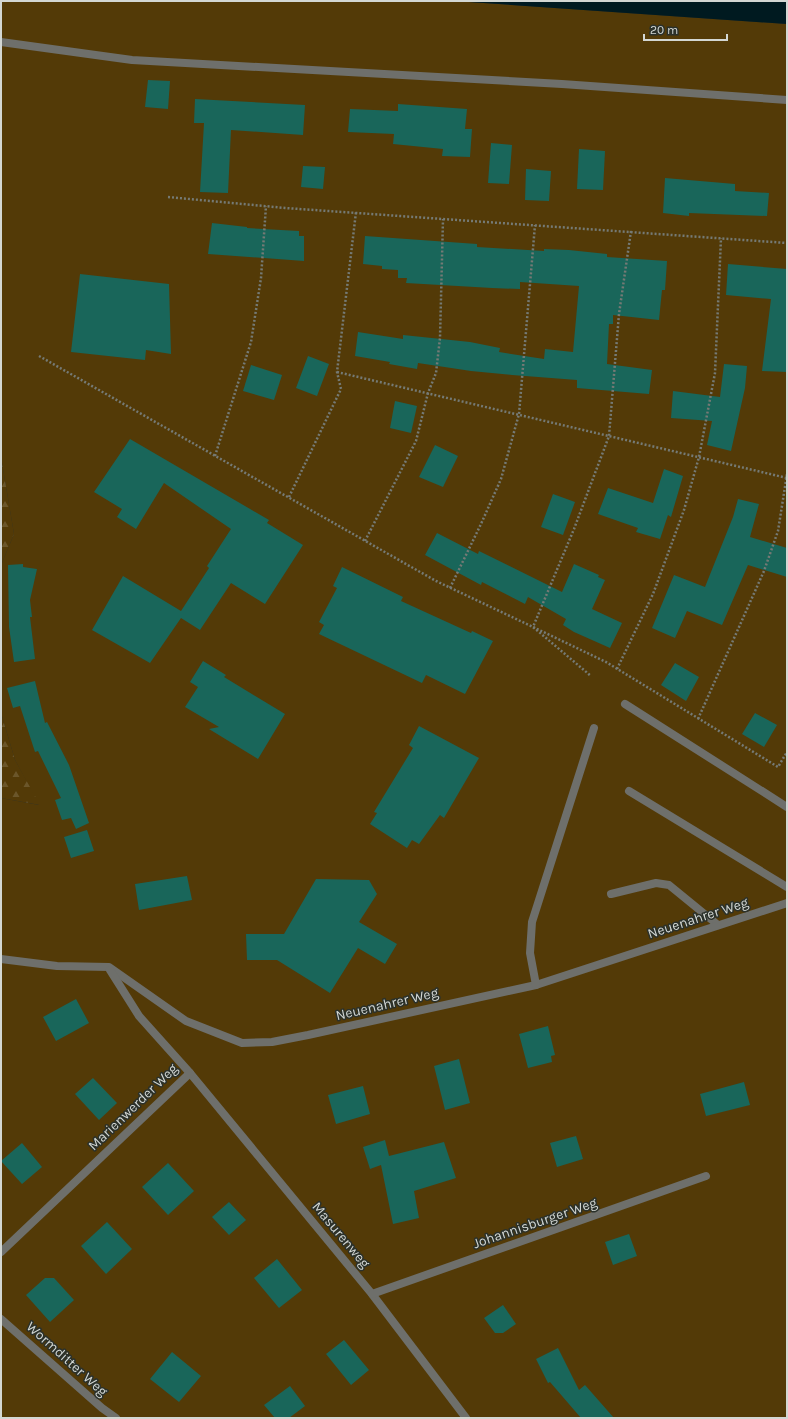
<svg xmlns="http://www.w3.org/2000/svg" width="788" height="1419" viewBox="0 0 788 1419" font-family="Karla,sans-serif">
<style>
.green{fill:#533a07}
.forest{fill:url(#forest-firs)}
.water{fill:#001a20}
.building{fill:#19665a}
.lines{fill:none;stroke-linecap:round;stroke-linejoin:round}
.path{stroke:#757a75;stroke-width:2.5;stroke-dasharray:2 2;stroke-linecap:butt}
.lane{stroke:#6e6f6b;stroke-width:8}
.labels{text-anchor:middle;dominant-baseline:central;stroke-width:3;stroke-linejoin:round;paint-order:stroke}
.street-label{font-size:14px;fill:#d3d7d3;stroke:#2b312b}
</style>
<defs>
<pattern id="forest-firs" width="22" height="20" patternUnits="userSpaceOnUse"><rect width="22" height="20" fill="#533a07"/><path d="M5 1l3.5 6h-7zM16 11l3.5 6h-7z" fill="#6b562a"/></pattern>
</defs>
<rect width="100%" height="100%" fill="#2b312b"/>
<!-- green -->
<polygon class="green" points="1,1 454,1 787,24 787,1418 1,1418 1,798 39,805 15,760 1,713 1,565 14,534 1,457"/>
<!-- forest -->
<g class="forest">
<polygon points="1,457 14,534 1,565"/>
<polygon points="1,713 15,760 40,805 1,798"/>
</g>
<!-- water -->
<polygon class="water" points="454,1 787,1 787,24"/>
<!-- building -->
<g class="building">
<polygon points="148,80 170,81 168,109 145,107"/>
<polygon points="195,99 305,105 303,135 231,130 228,193 200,192 204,123 194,123"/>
<polygon points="398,104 467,109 465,129 472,129 470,157 442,156 443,149 393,144 394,134 348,132 350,109 398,111"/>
<polygon points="491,143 512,145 509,184 488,183"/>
<polygon points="579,149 605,151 603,190 577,189"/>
<polygon points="303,166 325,167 323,189 301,187"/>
<polygon points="526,169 551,171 549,201 525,200"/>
<polygon points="665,178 735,184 735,191 769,193 767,216 689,213 689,216 663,213"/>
<polygon points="212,223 247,227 247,228 299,231 299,236 304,236 304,261 208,254"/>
<polygon points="365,236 477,244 477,247 544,251 544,249 569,250 607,254 607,257 667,261 665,290 662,290 659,320 613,315 613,324 609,324 607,364 652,370 649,394 577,388 577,380 512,375 471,371 418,363 417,369 389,364 390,362 355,356 358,332 403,339 403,335 470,342 500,348 499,352 544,359 545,349 573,352 579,286 520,282 520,289 492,288 406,283 407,278 398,278 398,270 382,269 382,266 363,264"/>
<polygon points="728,264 787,269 787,372 762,371 771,299 726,295"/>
<polygon points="80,274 169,284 171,354 146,350 145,360 71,352"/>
<polygon points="308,356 329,364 317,396 296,388"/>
<polygon points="724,364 747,366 745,388 731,451 707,445 712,421 671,418 673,391 720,397"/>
<polygon points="251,365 282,375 274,400 243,391"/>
<polygon points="395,401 417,406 411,433 390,428"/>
<polygon points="130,439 269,520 267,523 303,545 265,604 231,583 200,630 181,618 150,663 92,630 123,576 181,611 209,568 207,566 231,529 164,483 136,529 117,517 122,509 94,492"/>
<polygon points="435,445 458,456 443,487 419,477"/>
<polygon points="664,469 683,476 671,517 668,515 660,539 636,532 638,528 598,514 608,488 653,503"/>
<polygon points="553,494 575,502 563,535 541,527"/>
<polygon points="738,499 759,504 750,537 787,548 787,577 748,565 722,625 687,611 675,638 652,628 674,575 705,587 733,517"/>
<polygon points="437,533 478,554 479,551 562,592 574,564 599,575 598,577 605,580 592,609 622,623 610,648 574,632 563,625 566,619 528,597 525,604 482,582 481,585 425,555"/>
<polygon points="23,564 23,567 37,569 30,600 32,617 30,617 35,659 14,662 9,627 8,565"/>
<polygon points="342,567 403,597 401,601 471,633 472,631 493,641 465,694 426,675 422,683 319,634 324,625 319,622 337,588 333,586"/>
<polygon points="203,661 226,675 224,677 285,714 258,759 209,729 219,727 185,707 198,687 190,682"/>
<polygon points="675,663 699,677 686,701 661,685"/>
<polygon points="35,681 45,723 47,722 69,765 89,823 76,829 71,818 62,820 55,800 61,798 38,751 35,752 20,706 13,708 7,688"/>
<polygon points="755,713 777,725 764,747 742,734"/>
<polygon points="419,726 479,758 444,818 440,815 419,844 412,840 407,848 370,824 377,813 374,812 413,748 409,745"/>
<polygon points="87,830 94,851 71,858 64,837"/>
<polygon points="187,876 192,900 139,910 135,884"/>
<polygon points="316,879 369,880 377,894 359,922 397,944 385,964 358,948 330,993 277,960 247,960 246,934 284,934"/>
<polygon points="76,999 89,1023 56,1041 43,1017"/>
<polygon points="548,1026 555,1055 551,1056 552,1062 528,1068 519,1034"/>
<polygon points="459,1059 470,1103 445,1110 434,1066"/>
<polygon points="93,1078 117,1103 99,1120 75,1094"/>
<polygon points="744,1082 750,1105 706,1116 700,1094"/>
<polygon points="363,1086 370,1114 336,1124 328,1095"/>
<polygon points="576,1136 583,1159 557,1167 550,1143"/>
<polygon points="385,1140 389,1156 444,1142 456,1178 414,1191 419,1218 393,1224 381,1165 370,1169 363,1147"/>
<polygon points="22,1143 42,1167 22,1184 1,1161"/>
<polygon points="168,1163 194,1191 168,1215 142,1187"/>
<polygon points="229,1202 246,1220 229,1235 212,1217"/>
<polygon points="107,1222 132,1249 106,1274 81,1246"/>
<polygon points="629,1234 637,1256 613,1265 605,1242"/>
<polygon points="277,1259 302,1290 279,1308 254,1278"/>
<polygon points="45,1278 54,1278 74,1300 50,1322 26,1295"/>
<polygon points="503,1305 516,1324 503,1333 495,1333 484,1318"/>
<polygon points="344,1340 369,1370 351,1385 326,1354"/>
<polygon points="558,1348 579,1390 585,1385 614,1418 581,1418 550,1382 548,1383 536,1359"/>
<polygon points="172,1352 201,1376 179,1402 150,1379"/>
<polygon points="290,1386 305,1406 289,1418 275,1418 264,1405"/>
</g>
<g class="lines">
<!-- path -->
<g class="path">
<polyline points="168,197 285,208 787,243"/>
<polyline points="631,231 619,314 609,436 574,529 533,627 606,662 778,767 787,752"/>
<polyline points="39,356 436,581 533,627 591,676"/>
<polyline points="337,372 787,478"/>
<polyline points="215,456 251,342 261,278 266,206"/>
<polyline points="289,497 341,389 337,372 356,212"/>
<polyline points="365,541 416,441 428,393 436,373 440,338 443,219"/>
<polyline points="450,588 481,524 501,479 519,414 535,225"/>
<polyline points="617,669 653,594 684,510 699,457 715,373 721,238"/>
<polyline points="698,719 764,571 778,531 787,474"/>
</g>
<!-- lane -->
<g class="lane">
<polyline points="1,42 132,60 562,84 787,100"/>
<polyline points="625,704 787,807"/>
<polyline points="629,791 787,887"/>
<polyline points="611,894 656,883 669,885 718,925"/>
<polyline points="1,959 57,966 109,967 186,1021 242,1043 272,1042 308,1035 536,985 787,903"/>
<polyline points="110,970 139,1016 190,1073 372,1294 466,1418"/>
<polyline points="536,985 530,953 532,922 594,728"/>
<polyline points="1,1252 190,1073"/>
<polyline points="372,1294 706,1176"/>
<polyline points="1,1319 102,1408 116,1418"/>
</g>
</g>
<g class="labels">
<!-- street labels -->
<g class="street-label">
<text transform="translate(698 918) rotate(-18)">Neuenahrer Weg</text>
<text transform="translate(387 1004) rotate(-13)">Neuenahrer Weg</text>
<text transform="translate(133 1107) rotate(-44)">Marienwerder Weg</text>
<text transform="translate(535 1223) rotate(-19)">Johannisburger Weg</text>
<text transform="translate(341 1235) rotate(50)">Masurenweg</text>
<text transform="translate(67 1359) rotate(42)">Wormditter Weg</text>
</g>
</g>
<!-- border -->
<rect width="788" height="1419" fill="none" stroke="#d3d7d3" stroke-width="4"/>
<!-- scale -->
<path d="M644 34v6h83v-6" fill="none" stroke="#d3d7d3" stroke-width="2"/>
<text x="650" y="34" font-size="12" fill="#d3d7d3" stroke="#2b312b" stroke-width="3" paint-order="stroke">20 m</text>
</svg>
